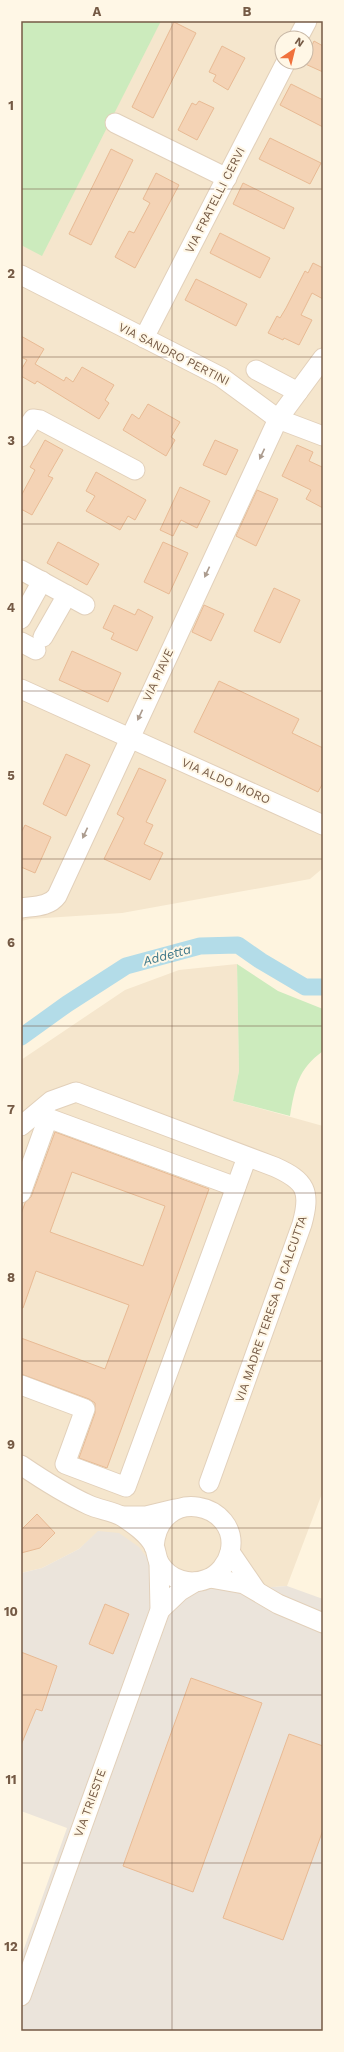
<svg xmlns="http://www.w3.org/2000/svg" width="344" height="2052" viewBox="0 0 344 2052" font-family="'Work Sans',sans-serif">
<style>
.residential{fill:#f5e6cd;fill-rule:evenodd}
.industrial{fill:#ebe4db}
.green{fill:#ccebbd}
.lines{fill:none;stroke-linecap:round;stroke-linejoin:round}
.canal{stroke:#b3dce8;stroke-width:17}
.building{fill:#f4d3b5;stroke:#e8ba94;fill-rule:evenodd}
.minor-casing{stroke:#e2d0ba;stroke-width:21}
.minor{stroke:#fff;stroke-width:19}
.oneway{fill:#ac9c8f}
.grid{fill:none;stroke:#755a45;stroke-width:1;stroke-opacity:0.55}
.labels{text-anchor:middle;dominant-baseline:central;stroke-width:4;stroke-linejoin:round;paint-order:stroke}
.street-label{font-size:12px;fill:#755a45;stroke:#fff7e6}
.water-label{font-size:13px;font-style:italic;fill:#3e788a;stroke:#fff7e6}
.neatline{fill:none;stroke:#755a45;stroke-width:1.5}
.grid-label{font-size:13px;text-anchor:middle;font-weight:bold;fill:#755a45}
</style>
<rect width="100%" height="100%" fill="#fef4df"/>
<!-- residential -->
<g class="residential">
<path d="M 21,21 L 323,21 L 323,868 L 310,879 L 122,913 L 30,919 L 21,921 ZM 282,38 L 306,38 L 306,62 L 282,62 Z"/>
<polygon points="237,964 239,1071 233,1101 323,1126 323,1491 287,1586 228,1590 180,1600 99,1531 79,1549 42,1568 21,1573 21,1060 125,990 179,970"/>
</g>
<!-- industrial -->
<polygon class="industrial" points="98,1531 119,1533 139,1547 150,1562 166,1614 193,1591 209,1588 228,1590 287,1586 323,1599 323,2031 21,2031 21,1957 67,1828 21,1811 21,1573 42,1568 79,1549"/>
<!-- green -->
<g class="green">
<polygon points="21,21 161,21 42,256 21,245"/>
<path d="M 237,964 L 278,991 L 323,1009 L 323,1051 C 298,1069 295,1087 290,1116 L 233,1101 L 239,1071 Z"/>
</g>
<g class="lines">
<!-- canal -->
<polyline class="canal" points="21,1037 67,1004 126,966 200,946 238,945 261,961 305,987 323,987"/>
</g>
<!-- building -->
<g class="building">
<polygon points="174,22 196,33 153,118 132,107"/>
<polygon points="314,41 323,46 323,72 303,63 306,62 306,58"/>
<polygon points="222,46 245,58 228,90 213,81 216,75 209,72"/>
<polygon points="291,84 323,100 323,127 280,105"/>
<polygon points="199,101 214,108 197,140 178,130 192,103 196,105"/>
<polygon points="270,138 321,163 310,184 259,159"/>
<polygon points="111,149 133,160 91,245 69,234"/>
<polygon points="156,173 179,185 135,268 115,257 129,231 134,233 150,203 143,199"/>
<polygon points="243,183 294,208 284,229 233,204"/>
<polygon points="220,233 270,258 260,278 210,253"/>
<polygon points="313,263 323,268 323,299 312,293 301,315 312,320 299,345 284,338 283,340 268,333 277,316 280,318 286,308 305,271 308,273"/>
<polygon points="196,279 247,304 236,326 185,300"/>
<polygon points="21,336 44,349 35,364 64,381 66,377 73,382 82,367 114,385 105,400 109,403 99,419 37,381 35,384 21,376 21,370 27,360 21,357"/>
<polygon points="148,404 180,422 171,437 175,440 166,456 123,430 132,414 139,419"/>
<polygon points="45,440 63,450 48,476 53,478 32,515 21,509 21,496 35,470 30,467"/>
<polygon points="215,440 238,450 226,475 203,465"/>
<polygon points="297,445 313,452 309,461 322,467 323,465 323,508 306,499 311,490 282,476"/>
<polygon points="96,472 146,500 135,520 128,516 120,530 86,511 95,496 86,491"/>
<polygon points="180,487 210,501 197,528 181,520 173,536 160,530"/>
<polygon points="257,490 278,499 256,546 236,536"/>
<polygon points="58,542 99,564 87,585 47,563"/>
<polygon points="163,542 188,553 169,594 144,582"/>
<polygon points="274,588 300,600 280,643 254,631"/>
<polygon points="114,605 135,615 138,609 153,617 137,651 111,639 114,633 103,628"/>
<polygon points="204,605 224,614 211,641 192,632"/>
<polygon points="72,651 121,673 108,702 59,680"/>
<polygon points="219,681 299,719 292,733 323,748 323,783 318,792 194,732"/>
<polygon points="66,754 90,765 66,816 43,804"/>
<polygon points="139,768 166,780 146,822 153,825 144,844 163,853 150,880 104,859 124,818 117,814"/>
<polygon points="25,825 51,837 35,873 21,867 21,833"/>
<path d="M 55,1132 L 209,1189 L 107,1468 L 79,1458 L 95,1413 L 95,1403 L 89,1399 L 21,1374 L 21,1338 L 105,1369 L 129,1305 L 36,1271 L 23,1308 L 21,1308 L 21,1214 L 25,1203 L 31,1197 ZM 72,1172 L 165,1206 L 143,1266 L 50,1232 Z"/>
<polygon points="37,1514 55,1533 40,1548 21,1553 21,1530"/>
<polygon points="105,1604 129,1614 113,1654 89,1644"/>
<polygon points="21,1652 57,1666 42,1711 36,1709 21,1745"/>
<polygon points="191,1678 262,1703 193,1892 123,1866"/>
<polygon points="289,1734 323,1746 323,1830 283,1940 223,1918"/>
</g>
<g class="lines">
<defs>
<g id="minor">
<polyline points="298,38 307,21"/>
<polyline points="115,123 227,178"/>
<polyline points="21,275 221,377 278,419 323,436"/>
<polyline points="144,338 286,62"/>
<polyline points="256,370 298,392"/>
<polyline points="21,437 33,419 40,420 135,470"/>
<polyline points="21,570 85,605"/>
<polyline points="21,619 42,581"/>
<polyline points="43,637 67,595"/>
<polyline points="21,642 36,650"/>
<polyline points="21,689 323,825"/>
<path d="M 21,908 C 34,906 49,907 57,896 L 278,419 L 323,358"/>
<path d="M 21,1126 L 51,1101 L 76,1092 L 275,1167 C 306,1181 311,1191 302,1224 L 209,1483"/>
<polyline points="21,1193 48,1118 236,1187"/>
<polyline points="21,1385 85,1409 65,1464 126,1487 247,1157"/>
<path d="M 21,1465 C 43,1480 65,1494 89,1505 C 100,1510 113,1511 123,1517 C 135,1525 148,1534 154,1546 C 157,1552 156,1558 160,1564 C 170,1580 190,1586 207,1579 C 218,1575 227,1564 230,1552 C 241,1503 159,1483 154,1547"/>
<polyline points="122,1516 146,1516 175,1509"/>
<polyline points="230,1552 256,1590"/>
<polyline points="210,1578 244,1584 278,1604 323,1623"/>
<polyline points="160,1610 180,1591 195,1582"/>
<polyline points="21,1996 160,1610 159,1563"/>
</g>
</defs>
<!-- minor casing -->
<use href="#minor" class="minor-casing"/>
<!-- minor -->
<use href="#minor" class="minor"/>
</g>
<!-- one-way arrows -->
<defs><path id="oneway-solid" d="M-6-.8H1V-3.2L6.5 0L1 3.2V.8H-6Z"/></defs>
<g class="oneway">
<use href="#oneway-solid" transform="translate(262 454) rotate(115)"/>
<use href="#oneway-solid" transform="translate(207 572) rotate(115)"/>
<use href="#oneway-solid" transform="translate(140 715) rotate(115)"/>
<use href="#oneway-solid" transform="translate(85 833) rotate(115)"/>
</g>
<!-- grid -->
<path class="grid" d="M 172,21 L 172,2031M 21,189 L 323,189M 21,357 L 323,357M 21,524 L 323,524M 21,691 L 323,691M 21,859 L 323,859M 21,1026 L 323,1026M 21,1193 L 323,1193M 21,1361 L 323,1361M 21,1528 L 323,1528M 21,1695 L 323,1695M 21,1863 L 323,1863"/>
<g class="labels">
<!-- street labels -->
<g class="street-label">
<text transform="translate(215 200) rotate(-63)">VIA FRATELLI CERVI</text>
<text transform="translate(174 354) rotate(27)">VIA SANDRO PERTINI</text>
<text transform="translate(158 675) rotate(-65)">VIA PIAVE</text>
<text transform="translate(226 781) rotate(24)">VIA ALDO MORO</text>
<text transform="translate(271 1309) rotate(-71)">VIA MADRE TERESA DI CALCUTTA</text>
<text transform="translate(90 1803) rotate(-70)">VIA TRIESTE</text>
</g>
<!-- water labels -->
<g class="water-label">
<text transform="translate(167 955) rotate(-15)">Addetta</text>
</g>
</g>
<!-- border -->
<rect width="344" height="2052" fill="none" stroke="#fff7e6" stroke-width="44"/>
<!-- north arrow -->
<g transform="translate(294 50) rotate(35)"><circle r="19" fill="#fff7e6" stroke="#c8b8a6"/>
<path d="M0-3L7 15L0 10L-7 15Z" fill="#f0713c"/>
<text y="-6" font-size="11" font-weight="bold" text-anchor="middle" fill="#755a45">N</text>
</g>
<rect x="22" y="22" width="300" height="2008" class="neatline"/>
<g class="grid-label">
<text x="97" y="16">A</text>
<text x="247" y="16">B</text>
<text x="11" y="110">1</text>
<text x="11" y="278">2</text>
<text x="11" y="445">3</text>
<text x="11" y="612">4</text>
<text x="11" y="780">5</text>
<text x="11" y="947">6</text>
<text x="11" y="1114">7</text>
<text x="11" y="1282">8</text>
<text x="11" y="1449">9</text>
<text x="11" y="1616">10</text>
<text x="11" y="1784">11</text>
<text x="11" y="1951">12</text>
</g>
</svg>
